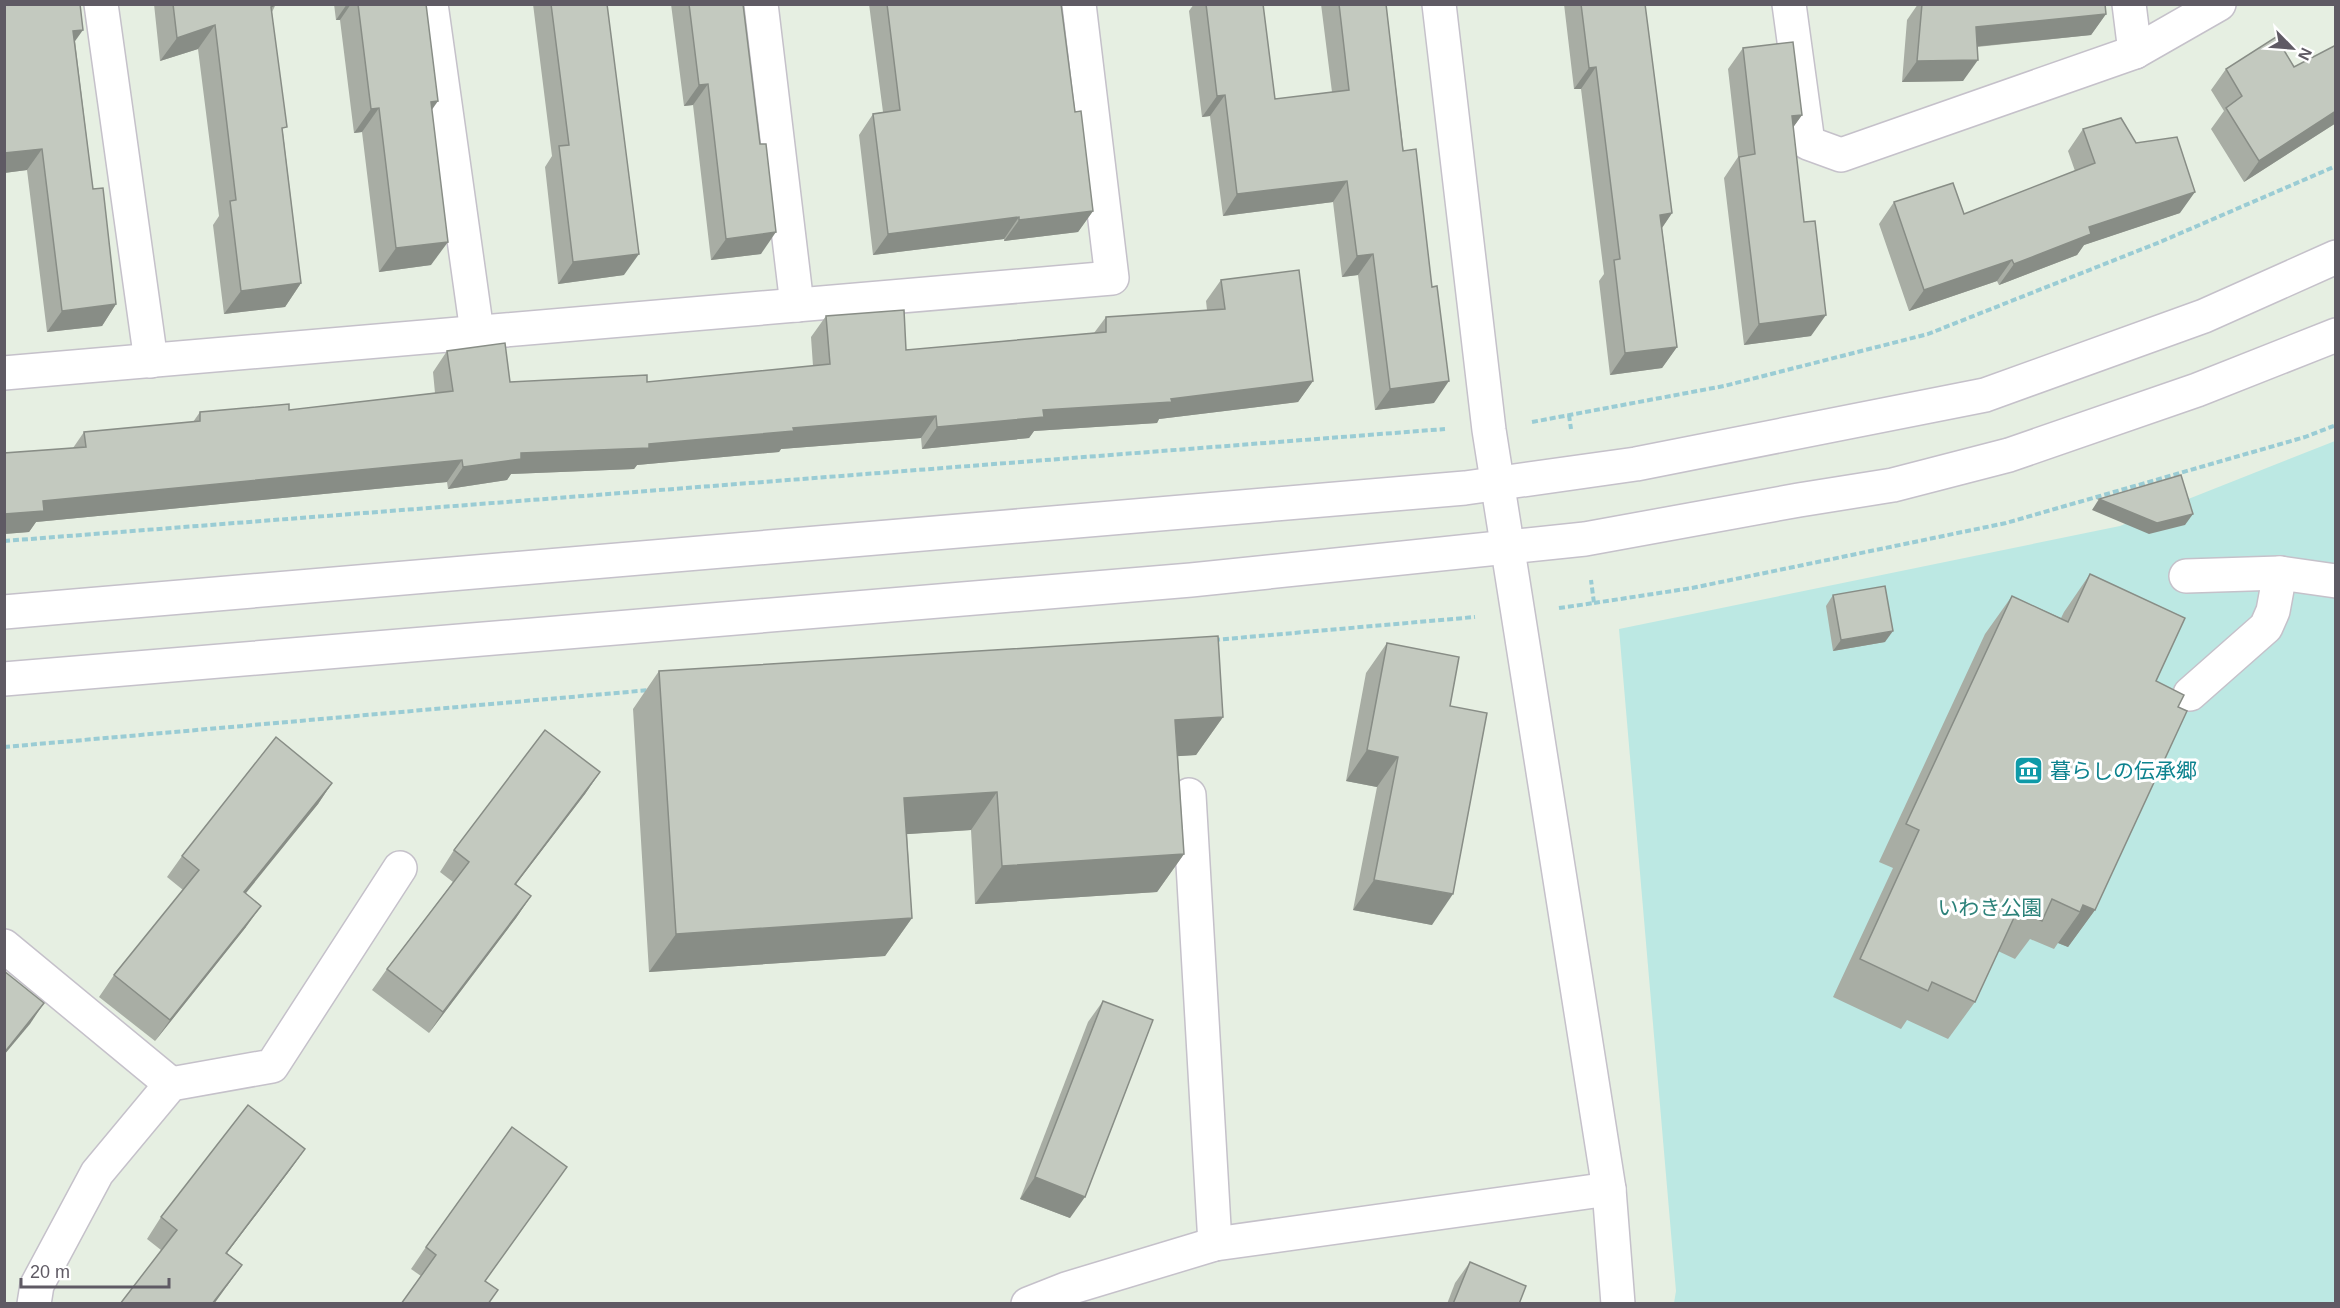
<svg xmlns="http://www.w3.org/2000/svg" width="2340" height="1308" viewBox="0 0 2340 1308" font-family="Arial,'Noto Sans JP',sans-serif">
<style>
.green{fill:#bce8e3}
.lines{fill:none;stroke-linecap:round;stroke-linejoin:round}
.minor-casing{stroke:#c5c1ca;stroke-width:36}
.path{stroke:#9accd4;stroke-width:4;stroke-dasharray:6 3;stroke-linecap:butt}
.minor{stroke:#fff;stroke-width:33}
.wall{fill:#a8ada4}
.shaded-wall{fill:#888d86}
.building{fill:#c3c9bf;stroke:#888d86;stroke-width:1.5}
.labels{text-anchor:middle;dominant-baseline:central;stroke-width:6;stroke-linejoin:round;paint-order:stroke}
.culture-label{font-size:21px;fill:#0d838f;stroke:#fff;text-anchor:start}
.park-label{font-size:21px;fill:#2c827a;stroke:#fff}
</style>
<rect width="100%" height="100%" fill="#e6efe2"/>
<!-- green -->
<polygon class="green" points="2335,441 2335,1303 1674,1303 1676,1291 1619,629 2120,526"/>
<g class="lines">
<defs>
<g id="minor">
<polyline points="101,4 151,361"/>
<polyline points="431,4 477,332"/>
<polyline points="761,4 797,305"/>
<polyline points="1439,4 1489,430 1609,1189 1618,1304"/>
<polyline points="1789,4 1808,143 1841,155 2135,52 2219,4"/>
<polyline points="2129,4 2135,52"/>
<polyline points="4,373 1112,278 1079,4"/>
<polyline points="2186,576 2280,573 2336,581"/>
<polyline points="4,612 1465,488 1636,464 1985,395 2204,316 2336,257"/>
<polyline points="4,679 1191,580 1585,539 1799,500 1893,485 2009,455 2197,390 2336,335"/>
<polyline points="2190,694 2266,627 2273,611 2280,573"/>
<polyline points="1189,795 1215,1244"/>
<polyline points="4,946 171,1084"/>
<polyline points="34,1304 37,1285 97,1173 171,1084 272,1066 400,868"/>
<polyline points="1028,1304 1066,1289 1215,1244 1609,1189"/>
</g>
</defs>
<!-- minor casing -->
<use href="#minor" class="minor-casing"/>
<!-- path -->
<g class="path">
<polyline points="1569,415 1571,429"/>
<polyline points="1532,422 1724,386 1928,334 2160,242 2336,166"/>
<polyline points="4,541 1445,429"/>
<polyline points="1594,603 1692,588 2006,523 2305,437 2336,425"/>
<polyline points="1559,608 1594,603 1591,580"/>
<polyline points="1214,640 1475,617"/>
<polyline points="4,747 650,690"/>
</g>
<!-- minor -->
<use href="#minor" class="minor"/>
</g>
<!-- wall -->
<g class="wall">
<polygon points="4,4 75,41 93,189 116,304 102,326 47,332 27,170 4,173"/>
<polygon points="154,4 276,4 272,12 283,133 301,283 285,307 224,314 213,225 219,216 198,49 160,61"/>
<polygon points="334,4 426,4 432,110 431,265 379,272 362,132 354,133 340,20 336,20"/>
<polygon points="533,4 607,4 624,275 558,284 545,167 552,156"/>
<polygon points="671,4 743,4 761,254 711,260 693,105 684,106"/>
<polygon points="869,4 1061,4 1075,112 1093,211 1078,232 1004,241 1004,239 873,255 859,135 873,114 883,112"/>
<polygon points="1194,4 1263,4 1275,99 1332,92 1321,4 1386,4 1434,403 1375,410 1358,275 1342,277 1333,202 1223,216 1210,116 1202,117 1189,11"/>
<polygon points="1564,4 1645,4 1672,213 1662,228 1677,347 1662,368 1610,375 1599,281 1604,274 1581,89 1574,89"/>
<polygon points="1918,4 2105,4 2106,14 2091,35 1977,47 1963,81 1902,82 1907,20"/>
<polygon points="1743,48 1802,115 1793,127 1811,336 1744,345 1724,178 1738,157 1728,69"/>
<polygon points="2294,67 2336,123 2244,182 2211,129 2224,111 2211,90 2226,69"/>
<polygon points="2083,129 2180,213 2084,245 2077,255 1999,285 1997,281 1909,311 1879,224 1894,202 1964,214 2075,171 2068,151"/>
<polygon points="1221,280 1313,381 1298,402 1159,419 1157,423 1034,431 1029,438 922,449 921,438 781,449 779,452 637,465 634,469 511,474 507,480 448,489 447,482 36,522 29,532 4,534 4,453 73,448 84,432 193,422 200,412 289,410 435,393 433,372 447,351 510,382 647,382 813,366 811,337 826,316 906,350 1094,333 1106,317 1207,310 1206,301"/>
<polygon points="2090,574 2156,681 2178,707 2095,910 2068,947 2058,943 2054,949 2030,939 2015,959 1998,951 1975,1002 1948,1039 1907,1020 1901,1029 1833,997 1893,868 1879,862 1985,634 2012,596 2061,618 2064,612"/>
<polygon points="1833,595 1885,642 1833,651 1826,606"/>
<polygon points="1387,643 1450,706 1432,925 1353,910 1377,787 1346,781 1366,673"/>
<polygon points="659,671 1223,717 1196,755 1178,756 1184,854 1157,892 975,904 971,830 907,834 912,918 885,956 649,972 633,709"/>
<polygon points="600,772 585,794 516,884 531,896 516,918 429,1033 372,990 387,969 453,882 440,872 454,850"/>
<polygon points="332,783 318,804 245,893 246,927 155,1041 99,997 114,975 183,890 167,877 182,856"/>
<polygon points="1103,1001 1070,1218 1020,1199 1088,1022"/>
<polygon points="305,1149 290,1170 227,1253 242,1265 227,1286 161,1250 147,1239 161,1217"/>
<polygon points="567,1167 421,1276 411,1269 426,1247"/>
<polygon points="1470,1262 1519,1304 1447,1304 1455,1283"/>
</g>
<!-- shaded-wall -->
<g class="shaded-wall">
<polygon points="347,4 351,4 340,20 336,20"/>
<polygon points="2106,14 2091,35 1961,48 1976,27"/>
<polygon points="215,25 198,49 160,61 177,38"/>
<polygon points="83,30 68,51 73,31"/>
<polygon points="1978,60 1963,81 1902,82 1917,61"/>
<polygon points="1596,67 1581,89 1574,89 1589,68"/>
<polygon points="708,84 693,105 684,106 699,85"/>
<polygon points="1225,95 1210,116 1202,117 1217,96"/>
<polygon points="438,101 422,124 431,102"/>
<polygon points="379,108 362,132 354,133 371,109"/>
<polygon points="2336,111 2336,123 2244,182 2259,161"/>
<polygon points="1802,115 1787,136 1792,116"/>
<polygon points="42,149 27,170 4,173 4,153"/>
<polygon points="1347,181 1333,202 1223,216 1237,194"/>
<polygon points="2195,192 2180,213 2084,245 2077,255 1999,285 2014,264 2089,227"/>
<polygon points="1093,211 1078,232 1004,241 1019,220"/>
<polygon points="1672,213 1657,235 1660,215"/>
<polygon points="1019,217 1004,239 873,255 888,234"/>
<polygon points="776,232 761,254 711,260 726,239"/>
<polygon points="448,242 431,265 379,272 396,248"/>
<polygon points="639,254 624,275 558,284 573,262"/>
<polygon points="1373,254 1358,275 1342,277 1357,256"/>
<polygon points="2012,260 1997,281 1909,311 1924,290"/>
<polygon points="301,283 285,307 224,314 241,291"/>
<polygon points="116,304 102,326 47,332 62,311"/>
<polygon points="1826,315 1811,336 1744,345 1759,324"/>
<polygon points="1677,347 1662,368 1610,375 1625,353"/>
<polygon points="1313,381 1298,402 1159,419 1157,423 1034,431 1029,438 922,449 937,427 1043,410 1171,399"/>
<polygon points="1449,381 1434,403 1375,410 1390,389"/>
<polygon points="936,416 921,438 781,449 779,452 637,465 634,469 511,474 507,480 448,489 463,467 521,453 649,444 793,428"/>
<polygon points="462,460 447,482 36,522 29,532 4,534 4,514 43,501"/>
<polygon points="2099,499 2193,514 2185,525 2149,534 2092,510"/>
<polygon points="1893,631 1885,642 1833,651 1841,640"/>
<polygon points="1223,717 1196,755 1149,758 1175,720"/>
<polygon points="1367,750 1398,757 1377,787 1346,781"/>
<polygon points="600,772 585,794 500,905 515,884"/>
<polygon points="332,783 318,804 229,914 244,892"/>
<polygon points="997,792 971,830 878,836 904,798"/>
<polygon points="1184,854 1157,892 975,904 1002,866"/>
<polygon points="1374,880 1453,894 1432,925 1353,910"/>
<polygon points="531,896 516,918 429,1033 443,1012"/>
<polygon points="2083,905 2095,910 2068,947 2058,943 2080,912"/>
<polygon points="261,906 246,927 155,1041 170,1020"/>
<polygon points="912,918 885,956 649,972 676,934"/>
<polygon points="44,1003 30,1024 4,1055 4,1053"/>
<polygon points="305,1149 290,1170 211,1274 226,1253"/>
<polygon points="1035,1177 1085,1197 1070,1218 1020,1199"/>
<polygon points="242,1265 227,1286 214,1304 212,1304"/>
</g>
<!-- building -->
<g class="building">
<polygon points="4,4 80,4 83,30 73,31 93,189 103,188 116,304 62,311 42,149 4,153"/>
<polygon points="173,4 276,4 271,7 287,127 282,128 301,283 241,291 230,201 236,200 215,25 177,38"/>
<polygon points="358,4 426,4 438,101 431,102 448,242 396,248 379,108 371,109"/>
<polygon points="551,4 607,4 639,254 573,262 559,146 569,145"/>
<polygon points="689,4 743,4 760,144 766,144 776,232 726,239 708,84 699,85"/>
<polygon points="887,4 1061,4 1075,112 1081,111 1093,211 1019,220 1019,217 888,234 873,114 900,110"/>
<polygon points="1206,4 1263,4 1275,99 1349,90 1339,4 1386,4 1403,151 1416,149 1432,287 1437,286 1449,381 1390,389 1373,254 1357,256 1347,181 1237,194 1225,95 1217,96"/>
<polygon points="1581,4 1645,4 1672,213 1660,215 1677,347 1625,353 1614,260 1620,259 1596,67 1589,68"/>
<polygon points="1922,4 2105,4 2106,14 1976,27 1978,60 1917,61"/>
<polygon points="2276,37 2294,67 2336,45 2336,111 2259,161 2226,108 2242,96 2226,69"/>
<polygon points="1793,42 1802,115 1792,116 1804,222 1815,221 1826,315 1759,324 1739,157 1755,154 1743,48"/>
<polygon points="2121,118 2136,143 2177,137 2195,192 2089,227 2091,234 2014,264 2012,260 1924,290 1894,202 1953,183 1964,214 2095,163 2083,129"/>
<polygon points="1299,270 1313,381 1171,399 1172,402 1043,410 1044,417 937,427 936,416 793,428 794,431 649,444 649,448 521,453 521,459 463,467 462,460 43,501 44,511 4,514 4,453 86,447 84,432 200,421 200,412 289,404 289,410 453,391 447,351 505,343 510,382 647,375 647,382 830,364 826,316 904,310 906,350 1106,332 1106,317 1225,309 1221,280"/>
<polygon points="2181,475 2193,514 2157,523 2099,499"/>
<polygon points="2090,574 2185,618 2156,681 2184,695 2178,707 2187,711 2095,910 2083,905 2080,912 2052,899 2042,921 2018,909 1975,1002 1932,982 1928,991 1860,959 1919,830 1906,824 2012,596 2068,622"/>
<polygon points="1885,586 1893,631 1841,640 1833,595"/>
<polygon points="1218,636 1223,717 1175,720 1184,854 1002,866 997,792 904,798 912,918 676,934 659,671"/>
<polygon points="1387,643 1459,657 1450,706 1487,713 1453,894 1374,880 1398,757 1367,750"/>
<polygon points="545,730 600,772 515,884 531,896 443,1012 387,969 469,862 454,850"/>
<polygon points="276,737 332,783 244,892 261,906 170,1020 114,975 199,870 182,856"/>
<polygon points="4,971 44,1003 4,1053"/>
<polygon points="1103,1001 1153,1020 1085,1197 1035,1177"/>
<polygon points="248,1105 305,1149 226,1253 242,1265 212,1304 120,1304 177,1230 161,1217"/>
<polygon points="512,1127 567,1167 485,1281 498,1290 488,1304 401,1304 436,1255 426,1247"/>
<polygon points="1470,1262 1526,1286 1519,1304 1453,1304"/>
</g>
<!-- icons -->
<defs>
<symbol id="museum-square" viewBox="-11 -11 22 22"><rect x="-9" y="-9" width="18" height="18" rx="4" fill="#0f9aa8" stroke="#fff"/><path d="M0-6L6-3V-2H-6V-3ZM-5-1h2V3h-2ZM-1-1h2V3h-2ZM3-1h2V3H3ZM-6 4H6V6H-6Z" fill="#fff"/></symbol>
</defs>
<g fill-rule="evenodd">
<use href="#museum-square" x="2012" y="754" width="33" height="33"/>
</g>
<g class="labels">
<!-- culture labels -->
<g class="culture-label">
<text x="2050" y="770">暮らしの伝承郷</text>
</g>
<!-- park labels -->
<g class="park-label">
<text x="1990" y="907">いわき公園</text>
</g>
</g>
<!-- border -->
<rect width="2340" height="1308" fill="none" stroke="#5f5a64" stroke-width="12"/>
<!-- north arrow -->
<g transform="translate(2292 48) rotate(115)" stroke="#ffffff" stroke-width="4.5" paint-order="stroke">
<path d="M0-4.5L10 22L0 15L-10 22Z" fill="#5f5a64"/>
<text y="-9" font-size="16" font-weight="bold" text-anchor="middle" fill="#5f5a64">N</text>
</g>
<!-- scale -->
<path d="M21 1278v9h148v-9" fill="none" stroke="#5f5a64" stroke-width="3"/>
<text x="30" y="1278" font-size="18" fill="#5f5a64" stroke="#ffffff" stroke-width="4.5" paint-order="stroke">20 m</text>
</svg>
